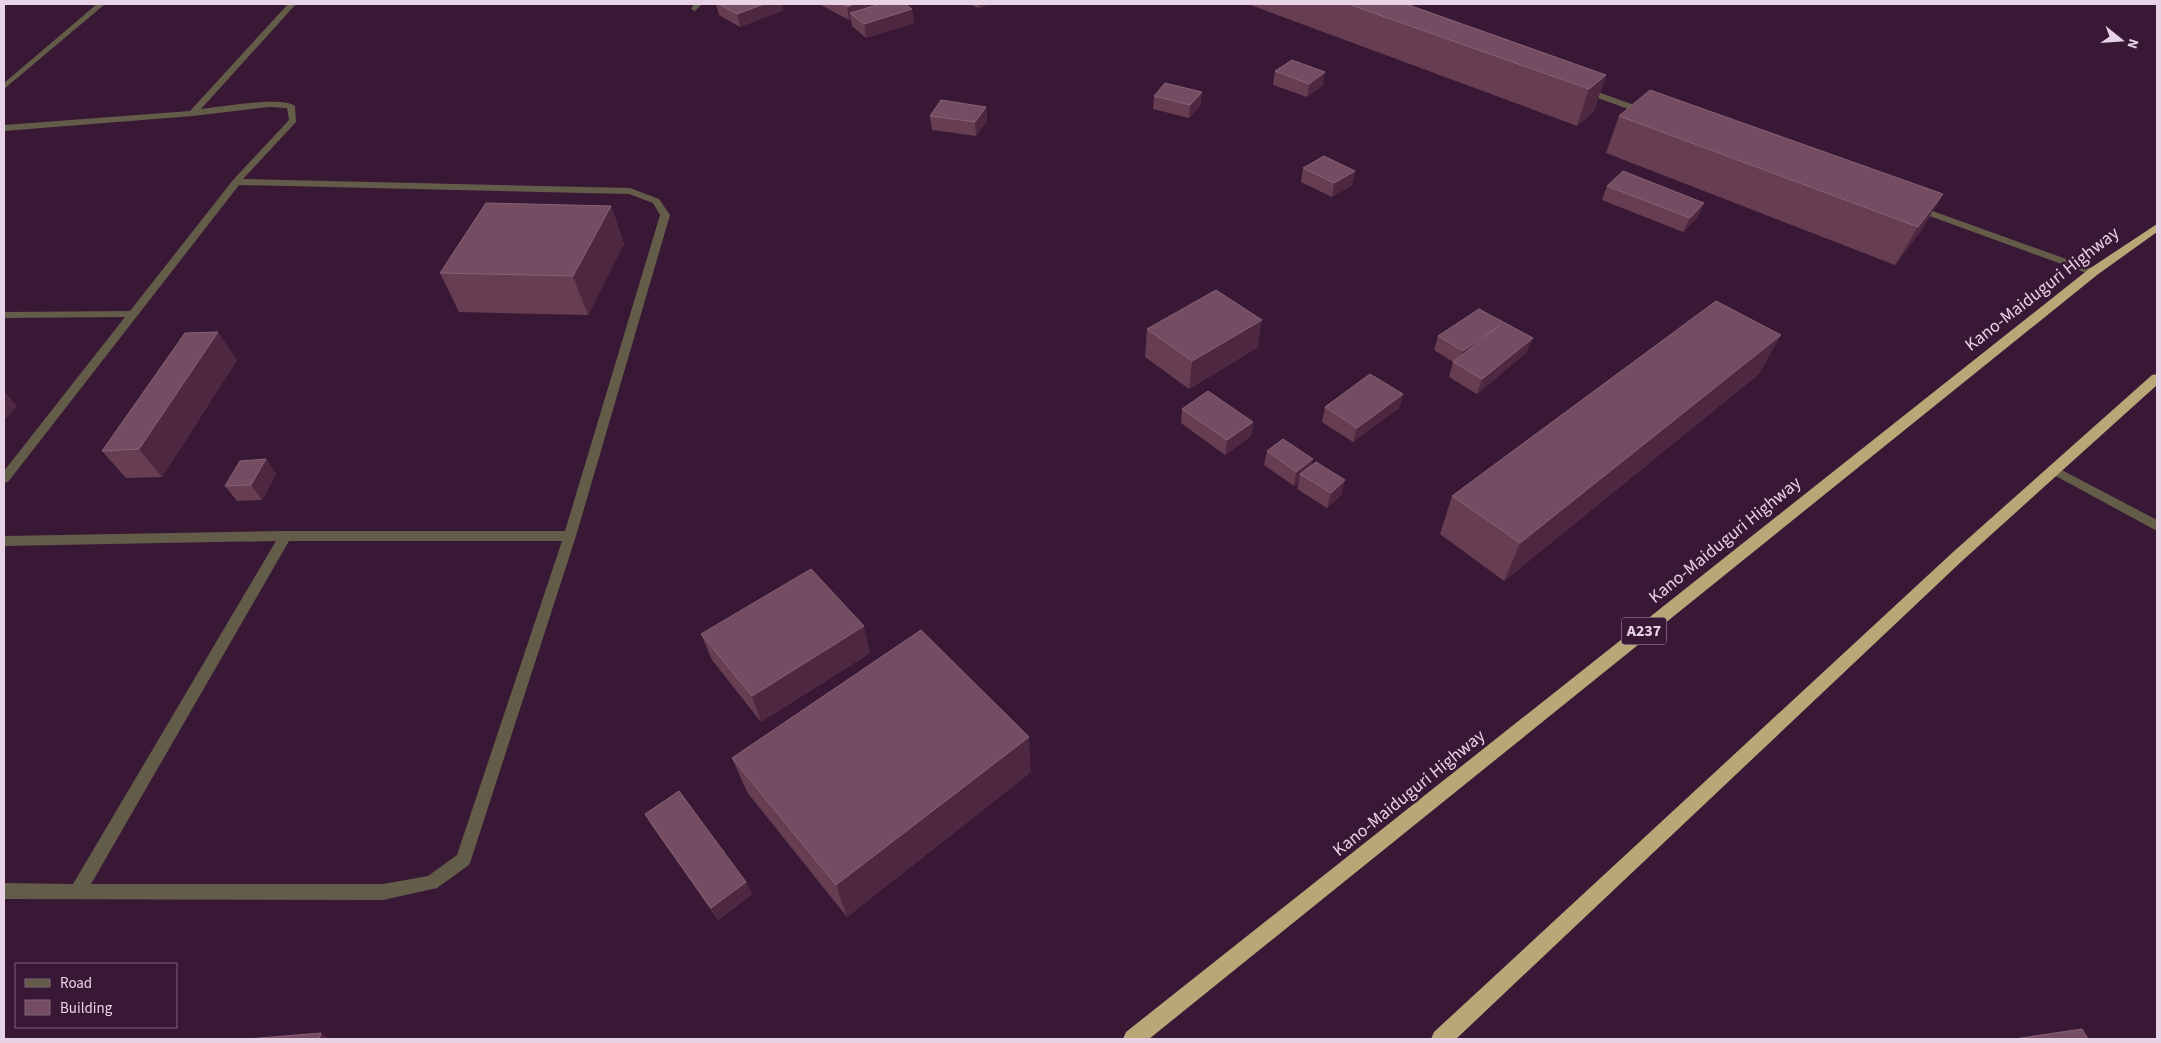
<svg xmlns="http://www.w3.org/2000/svg" width="2161" height="1043" viewBox="0 0 2161 1043" font-family="'Source Sans 3',sans-serif">
<style>
.lines{fill:none;stroke-linecap:round;stroke-linejoin:round}
.minor{fill:#635c49;fill-rule:evenodd}
.highway{fill:#b9a777;fill-rule:evenodd}
.wall{fill:#673d52}
.shaded-wall{fill:#4e2840}
.building{fill:#754d62;stroke:#876276}
.labels{text-anchor:middle;dominant-baseline:central;stroke-width:5;stroke-linejoin:round;paint-order:stroke}
.shield{fill:#381835;stroke:#b39ab0;stroke-width:1}
.shield-label{font-size:16px;font-weight:bold;fill:#e8d2e5}
.street-label{font-size:18px;fill:#e8d2e5;stroke:#381835}
</style>
<rect width="100%" height="100%" fill="#381835"/>
<g class="lines">
<!-- minor -->
<g class="minor">
<polygon points="97,4 105,4 4,89 4,83"/>
<path d="M 288,4 L 296,4 L 201,109 C 220,107 282,96 295,106 L 296,122 L 243,179 L 630,188 L 659,199 L 670,215 L 576,536 L 471,860 L 469,865 L 437,888 L 383,900 L 4,899 L 4,883 L 73,884 L 276,541 L 4,546 L 4,536 L 285,531 L 565,531 L 660,215 L 653,203 L 629,194 L 239,185 L 8,482 L 4,483 L 4,471 L 125,317 L 4,318 L 4,312 L 130,311 L 233,180 L 289,120 L 287,108 L 269,107 L 193,116 L 4,131 L 4,125 L 190,111 ZM 289,541 L 562,541 L 457,855 L 428,876 L 383,884 L 91,884 Z"/>
<polygon points="694,4 702,4 695,11 691,9"/>
<polygon points="1584,87 1648,110 1649,112 1642,114 1581,92 1580,90"/>
<polygon points="1916,205 2097,270 2098,272 2093,275 2089,274 1913,210 1913,206"/>
<polygon points="2056,467 2157,520 2157,531 2052,474 2050,471"/>
</g>
<!-- highway -->
<g class="highway">
<polygon points="2157,224 2157,232 2097,275 1149,1039 1123,1039 1126,1032 2089,269"/>
<polygon points="2157,374 2157,385 1962,561 1456,1039 1431,1039 1434,1032 1952,553 2152,375"/>
</g>
</g>
<!-- wall -->
<g class="wall">
<polygon points="716,4 782,4 783,10 740,27 719,15"/>
<polygon points="819,4 872,4 872,6 912,9 914,23 866,38 852,26 851,19 849,20"/>
<polygon points="969,4 990,4 979,8"/>
<polygon points="1248,4 1406,4 1606,75 1594,111 1577,126"/>
<polygon points="1275,71 1323,85 1307,97 1273,85"/>
<polygon points="1202,92 1200,106 1189,118 1153,109 1154,96"/>
<polygon points="986,107 987,120 976,136 932,130 930,116"/>
<polygon points="1619,116 1943,194 1920,232 1895,265 1606,153"/>
<polygon points="1303,168 1352,185 1332,197 1301,182"/>
<polygon points="1607,186 1698,217 1683,232 1602,200"/>
<polygon points="611,206 624,244 588,315 459,312 440,273"/>
<polygon points="1147,329 1258,347 1189,389 1145,357"/>
<polygon points="1438,336 1527,352 1477,394 1449,377 1453,362 1434,350"/>
<polygon points="237,360 162,477 126,478 102,451"/>
<polygon points="1760,373 1504,581 1440,534 1452,496"/>
<polygon points="1403,394 1399,408 1353,442 1322,422 1325,407"/>
<polygon points="1182,409 1253,422 1251,436 1225,455 1181,423"/>
<polygon points="1267,451 1312,465 1342,494 1327,508 1297,489 1299,482 1294,486 1264,465"/>
<polygon points="266,459 276,474 262,500 237,501 225,486"/>
<polygon points="701,634 870,653 761,722 712,660"/>
<polygon points="732,758 1031,772 847,917 747,792"/>
<polygon points="645,814 746,882 752,894 718,920 652,826"/>
</g>
<!-- shaded-wall -->
<g class="shaded-wall">
<polygon points="764,4 782,4 783,10 740,27 737,14"/>
<polygon points="854,4 872,4 873,10 850,13 851,19 849,20 847,7"/>
<polygon points="979,4 990,4 979,8"/>
<polygon points="912,9 914,23 866,38 864,24"/>
<polygon points="1325,72 1323,85 1307,97 1309,84"/>
<polygon points="1606,75 1594,111 1577,126 1589,89"/>
<polygon points="1202,92 1200,106 1189,118 1190,105"/>
<polygon points="986,107 987,120 976,136 975,122"/>
<polygon points="1355,171 1352,185 1332,197 1334,183"/>
<polygon points="1943,194 1920,232 1895,265 1918,227"/>
<polygon points="1704,203 1698,217 1683,232 1690,218"/>
<polygon points="611,206 624,244 588,315 573,276"/>
<polygon points="1262,320 1258,347 1189,389 1192,361"/>
<polygon points="1500,325 1458,365 1463,351"/>
<polygon points="218,332 237,360 162,477 139,449"/>
<polygon points="1781,335 1760,373 1504,581 1520,543"/>
<polygon points="1533,338 1527,352 1477,394 1482,379"/>
<polygon points="4,391 17,406 4,421"/>
<polygon points="1403,394 1399,408 1353,442 1357,428"/>
<polygon points="1253,422 1251,436 1225,455 1227,440"/>
<polygon points="266,459 276,474 262,500 251,485"/>
<polygon points="1313,459 1310,474 1300,474 1299,482 1294,486 1296,472"/>
<polygon points="1345,480 1342,494 1327,508 1331,493"/>
<polygon points="864,626 870,653 761,722 752,696"/>
<polygon points="1029,737 1031,772 847,917 836,885"/>
<polygon points="746,882 752,894 718,920 711,908"/>
<polygon points="321,1033 329,1039 319,1039"/>
</g>
<!-- building -->
<g class="building">
<polygon points="719,4 764,4 737,14"/>
<polygon points="842,4 854,4 847,7"/>
<polygon points="880,4 905,4 912,9 864,24 850,13"/>
<polygon points="1348,4 1406,4 1606,75 1589,89"/>
<polygon points="1292,60 1325,72 1309,84 1275,71"/>
<polygon points="1165,83 1202,92 1190,105 1154,96"/>
<polygon points="1650,90 1943,194 1918,227 1619,116"/>
<polygon points="941,100 986,107 975,122 930,116"/>
<polygon points="1324,156 1355,171 1334,183 1303,168"/>
<polygon points="1623,171 1704,203 1690,218 1607,186"/>
<polygon points="486,203 611,206 573,276 440,273"/>
<polygon points="1216,290 1262,320 1192,361 1147,329"/>
<polygon points="1716,301 1781,335 1520,543 1452,496"/>
<polygon points="1479,309 1533,338 1482,379 1453,362 1500,325 1463,351 1438,336"/>
<polygon points="218,332 139,449 102,451 185,333"/>
<polygon points="1370,374 1403,394 1357,428 1325,407"/>
<polygon points="1208,391 1253,422 1227,440 1182,409"/>
<polygon points="1283,439 1313,459 1296,472 1267,451"/>
<polygon points="266,459 251,485 225,486 240,461"/>
<polygon points="1316,462 1345,480 1331,493 1300,474"/>
<polygon points="811,569 864,626 752,696 701,634"/>
<polygon points="921,630 1029,737 836,885 732,758"/>
<polygon points="679,791 746,882 711,908 645,814"/>
<polygon points="2082,1029 2088,1039 2014,1039"/>
<polygon points="321,1033 319,1039 247,1039"/>
</g>
<g class="labels">
<!-- shield labels -->
<rect class="shield" x="1621.5" y="617.5" width="45" height="27" rx="4"/>
<g class="shield-label">
<text x="1644" y="631">A237</text>
</g>
<!-- street labels -->
<g class="street-label">
<text transform="translate(2042 289) rotate(-38)">Kano-Maiduguri Highway</text>
<text transform="translate(1725 540) rotate(-39)">Kano-Maiduguri Highway</text>
<text transform="translate(1409 793) rotate(-39)">Kano-Maiduguri Highway</text>
</g>
</g>
<!-- border -->
<rect width="2161" height="1043" fill="none" stroke="#e8d2e5" stroke-width="10"/>
<!-- legend -->
<rect x="15" y="963" width="162" height="65" fill="#381835" stroke="#7e627b"/>
<rect x="25" y="979" width="25" height="8" fill="#635c49" stroke="#7e627b"/>
<text x="60" y="988" font-size="15" fill="#e8d2e5">Road</text>
<rect x="25" y="1000" width="25" height="15" fill="#754d62" stroke="#7e627b"/>
<text x="60" y="1013" font-size="15" fill="#e8d2e5">Building</text>
<!-- north arrow -->
<g transform="translate(2121 40) rotate(107)" stroke="#381835" stroke-width="4" paint-order="stroke">
<path d="M0-4L9 19L0 12L-9 19Z" fill="#e8d2e5"/>
<text y="-8" font-size="14" font-weight="bold" text-anchor="middle" fill="#e8d2e5">N</text>
</g>
</svg>
